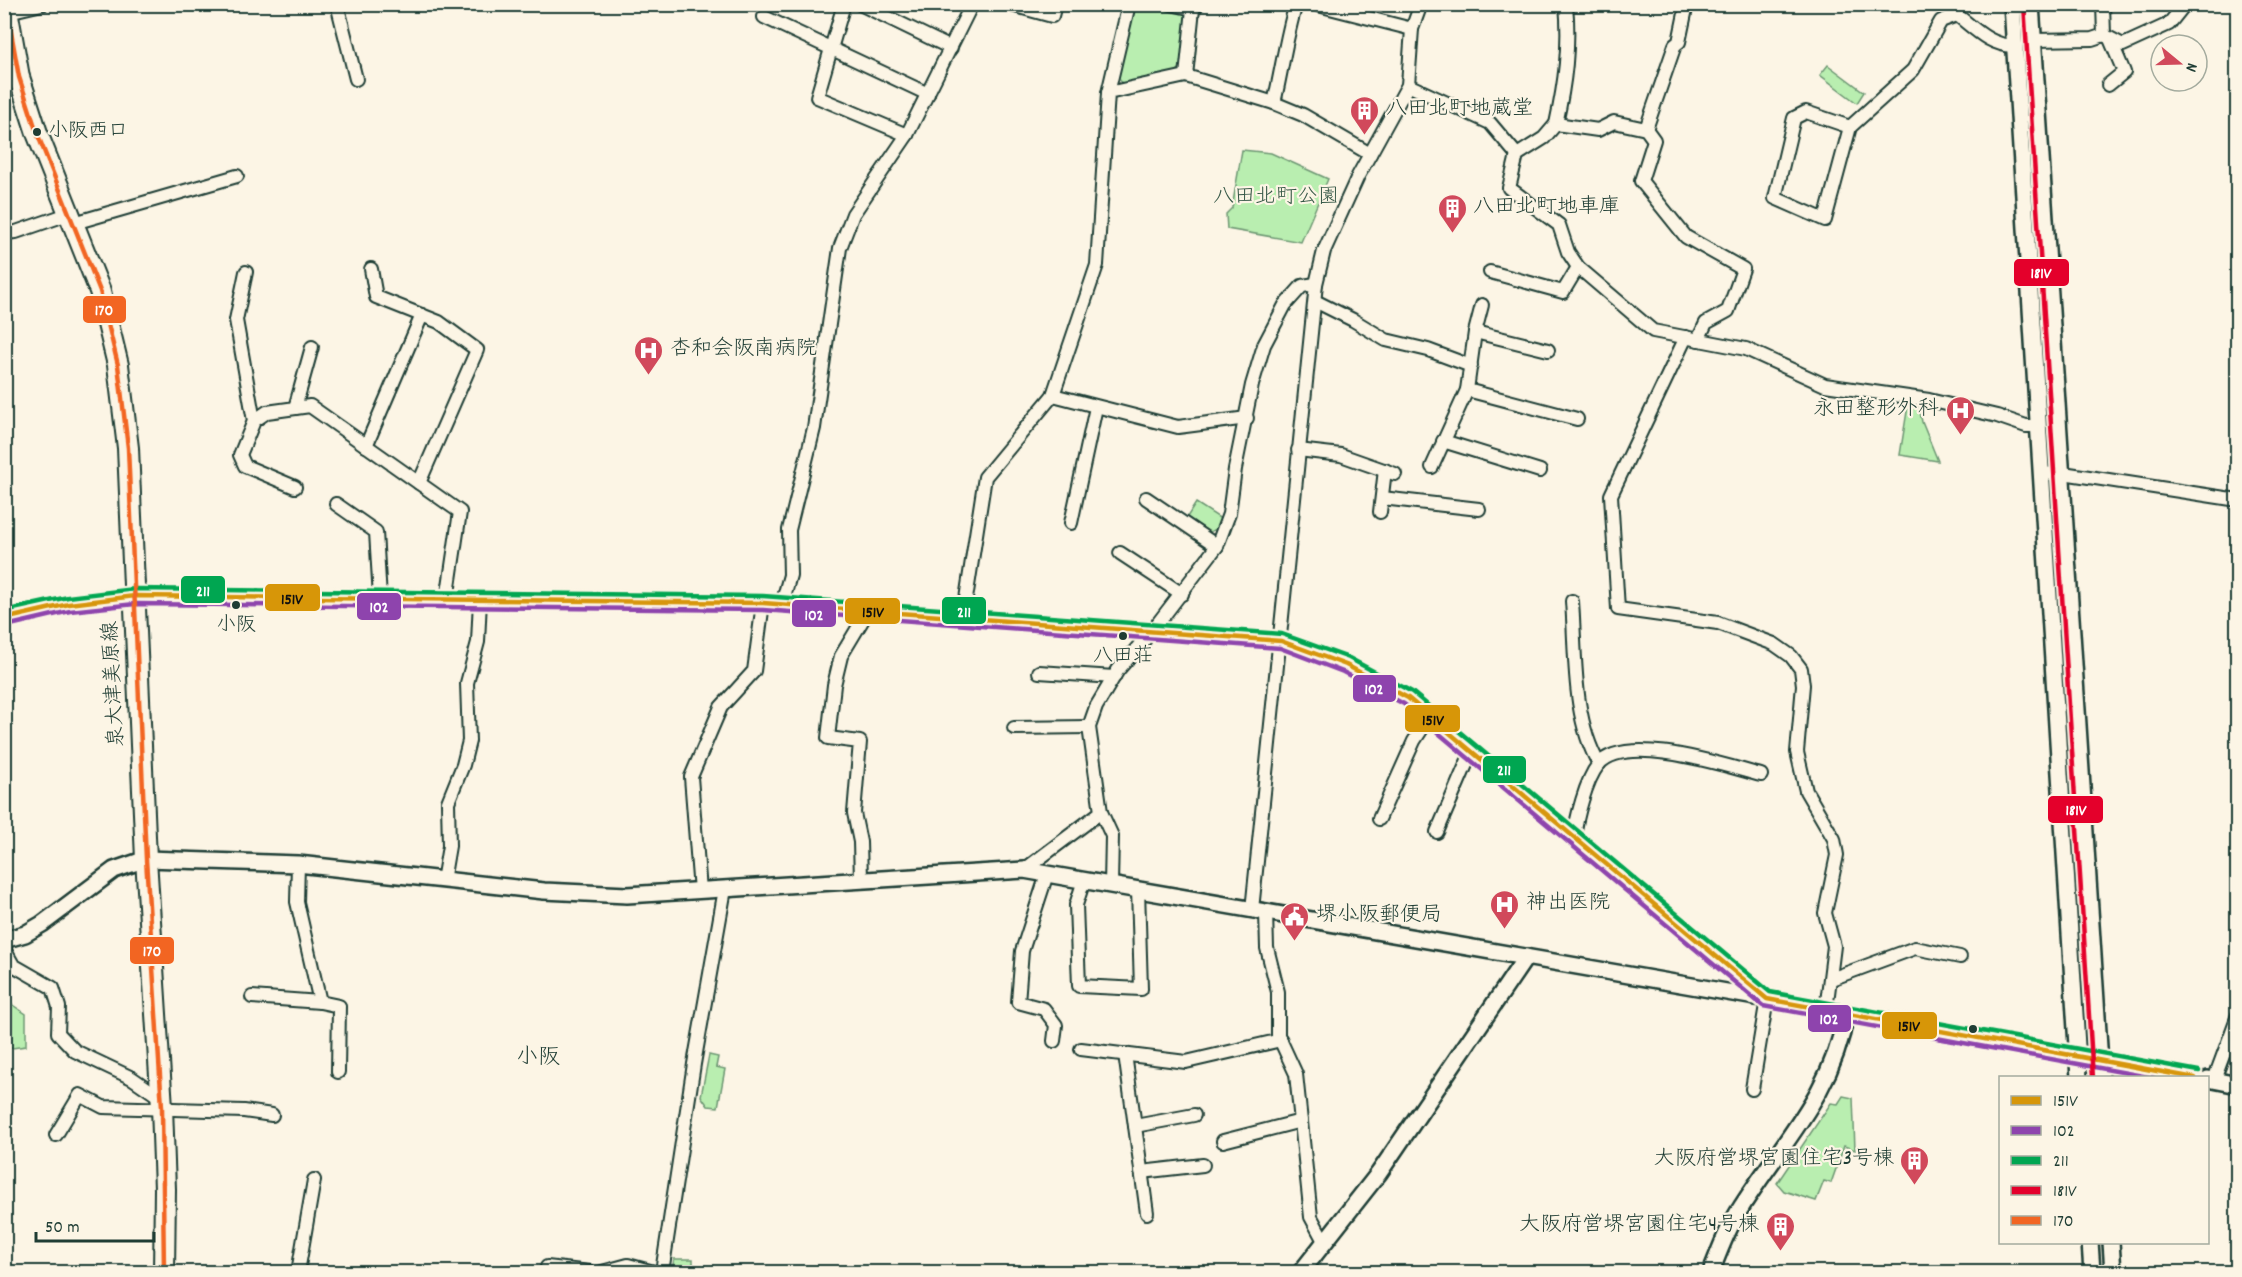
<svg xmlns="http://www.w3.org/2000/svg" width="2242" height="1277" viewBox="0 0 2242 1277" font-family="Dekko,'Klee One',sans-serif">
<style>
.green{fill:#b9eeb0;stroke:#6c9672;stroke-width:1.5}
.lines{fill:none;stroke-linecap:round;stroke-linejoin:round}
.minor-casing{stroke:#1f3d34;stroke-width:16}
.tertiary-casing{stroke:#1f3d34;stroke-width:20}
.primary-casing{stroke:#1f3d34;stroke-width:24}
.minor{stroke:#fcf5e5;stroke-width:12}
.tertiary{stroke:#fcf5e5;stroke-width:15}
.primary{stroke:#fcf5e5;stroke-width:20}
.bus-1-casing{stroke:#fcf5e5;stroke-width:9}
.bus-2-casing{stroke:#fcf5e5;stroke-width:9}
.bus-3-casing{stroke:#fcf5e5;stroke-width:9}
.bus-4-casing{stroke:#fcf5e5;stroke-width:9}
.bus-5-casing{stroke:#fcf5e5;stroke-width:9}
.bus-1{stroke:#d79608;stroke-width:4.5}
.bus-2{stroke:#8e44ad;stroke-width:4.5}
.bus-3{stroke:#00a651;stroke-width:4.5}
.bus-4{stroke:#e4002b;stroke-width:4.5}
.bus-5{stroke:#f26522;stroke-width:4.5}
.bus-dot{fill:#1f3d34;stroke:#fcf5e5;stroke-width:2}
.labels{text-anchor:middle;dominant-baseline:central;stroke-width:4.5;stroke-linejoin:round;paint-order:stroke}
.bus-label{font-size:20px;fill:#1f3d34;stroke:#fcf5e5}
.poi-label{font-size:21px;fill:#1f3d34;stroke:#fcf5e5;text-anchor:start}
.park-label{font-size:21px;fill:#365847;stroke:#fcf5e5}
.street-label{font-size:21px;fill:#1f3d34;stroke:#fcf5e5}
.neighbourhood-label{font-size:22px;fill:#1f3d34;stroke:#fcf5e5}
.line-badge{stroke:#fcf5e5;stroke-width:2}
.badge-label{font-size:16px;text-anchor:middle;font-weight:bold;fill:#fff}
.pale-badge-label{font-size:16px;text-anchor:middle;font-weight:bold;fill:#111}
</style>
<rect width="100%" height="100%" fill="#fcf5e5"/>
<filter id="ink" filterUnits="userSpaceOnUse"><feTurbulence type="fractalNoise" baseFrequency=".0167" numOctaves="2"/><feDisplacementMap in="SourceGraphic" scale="12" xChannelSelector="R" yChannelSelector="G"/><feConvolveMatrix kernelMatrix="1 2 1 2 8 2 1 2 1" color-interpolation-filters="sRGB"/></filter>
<g filter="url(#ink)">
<!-- green -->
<g class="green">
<polygon points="1142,5 1184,11 1187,17 1181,67 1176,72 1124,85 1117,77 1135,9"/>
<polygon points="1828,65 1864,92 1857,103 1820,75"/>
<polygon points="1242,150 1271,153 1328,179 1301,242 1227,229 1226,214 1232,208"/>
<polygon points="1908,405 1919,407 1922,422 1938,461 1900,455"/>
<polygon points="5,464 10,464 10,539 5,576"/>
<polygon points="1196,503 1221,519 1217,529 1209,532 1187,517"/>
<polygon points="5,1000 26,1014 26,1046 5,1049"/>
<polygon points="709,1055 718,1057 716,1067 725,1069 718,1107 708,1106 701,1096"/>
<polygon points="1843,1096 1853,1098 1855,1150 1844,1146 1831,1183 1824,1181 1816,1201 1784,1191 1777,1183 1831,1103 1838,1104"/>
<polygon points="674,1259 693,1259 693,1272 672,1272"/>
</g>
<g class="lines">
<defs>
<g id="minor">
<polyline points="337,4 356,79"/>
<polyline points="844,4 817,97 907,135"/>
<polyline points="860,4 951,48"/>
<polyline points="1008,4 1052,16 1055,4"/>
<polyline points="1171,4 1193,9"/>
<polyline points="1314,4 1412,29"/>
<polyline points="8,12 42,4"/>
<polyline points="764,17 928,94"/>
<polyline points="2104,35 2123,45 2169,24 2185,4"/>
<polyline points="2034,40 2092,39 2104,35 2103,4"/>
<polyline points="1186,76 1274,103 1303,115 1370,154"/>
<polyline points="1408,85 1490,123 1517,155"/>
<polyline points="2108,85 2124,72 2110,39"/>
<polyline points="1108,93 1129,4"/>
<path d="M 1274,103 C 1282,69 1286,37 1296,4"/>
<path d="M 1556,124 C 1565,83 1570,46 1566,4"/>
<path d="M 1850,127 L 1806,112 L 1794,118 L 1775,198 L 1825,220 L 1850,127 L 1913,70 L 1941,21 L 1957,15 C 1975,29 1990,46 2015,46"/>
<polyline points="1646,129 1675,45 1679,42 1687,4"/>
<polyline points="74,223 237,176"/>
<polyline points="4,233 16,232 71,213"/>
<polyline points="371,269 376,297 439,322 477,350 419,483"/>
<polyline points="246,272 236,320 254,421"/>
<polyline points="1490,272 1563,292 1578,267"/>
<polyline points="1315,301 1353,320 1386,340 1428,350 1471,366"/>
<polyline points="1475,332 1548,350"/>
<polyline points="1686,337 1611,495 1618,609 1718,623 1774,644 1791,656 1801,669 1803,685 1797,752 1806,791 1834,839 1837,855 1825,913 1834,946 1826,1010"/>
<polyline points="1698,340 1706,323 1728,311 1743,269 1686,237 1641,181 1654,140 1646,129 1614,122 1598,130 1556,124 1544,138 1517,155 1509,188 1559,225 1568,252 1578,267 1653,331 1746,349 1825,385 1929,400 1997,416 2026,426 2038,426"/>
<polyline points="1467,390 1577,419"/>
<polyline points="1053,395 1178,427 1247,418"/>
<polyline points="295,408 312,347"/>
<polyline points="1443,441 1540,471"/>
<polyline points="366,446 422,315"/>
<polyline points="1298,450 1341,455 1395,474"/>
<polyline points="1432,467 1467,390 1475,332 1482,305"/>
<polyline points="2041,474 2063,473 2238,500"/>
<polyline points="295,487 245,466 240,455 254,421 267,412 310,406 460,512 447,600"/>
<polyline points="1146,498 1217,546"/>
<polyline points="1382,498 1479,509"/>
<polyline points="336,504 376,532 380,598"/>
<polyline points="1380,512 1385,470"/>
<polyline points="1071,523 1096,407"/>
<polyline points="1120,553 1182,594"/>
<path d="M 1572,601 C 1576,654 1572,718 1599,764"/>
<polyline points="782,604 790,575 789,530 814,428 840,248 853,214 907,135 972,4"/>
<polyline points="963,618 985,477 1053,395 1097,265 1108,93 1186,76 1193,9 1198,4"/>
<polyline points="1039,672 1114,677"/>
<polyline points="1014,728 1089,727"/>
<polyline points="1101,812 1112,836 1111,885"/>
<polyline points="1379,819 1414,741 1429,718"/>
<polyline points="1437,832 1471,753"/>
<path d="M 1574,838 C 1576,819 1586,780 1598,765 C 1625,732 1726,766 1761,775"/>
<polyline points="298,864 297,902 320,1002 339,1006 338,1072"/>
<polyline points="1024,870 1101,812 1089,727 1096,707 1118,670 1152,631 1217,546 1229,514 1235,469 1252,385 1264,345 1285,305 1302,286 1316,284"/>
<polyline points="1047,874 1022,951 1018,1002 1044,1009 1056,1025 1054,1041"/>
<polyline points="861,879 860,842 854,813 860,742 828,738 834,685 841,656 868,611"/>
<polyline points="1084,880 1076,905 1079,986 1141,989 1138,889"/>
<polyline points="443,881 449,846 448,802 463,765 469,741 467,683 478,642 480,600"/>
<polyline points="700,891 691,777 721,707 754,671 763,603"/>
<polyline points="1252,910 1316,284 1324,251 1358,176 1408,85 1412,29 1421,4"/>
<polyline points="1266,912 1267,948 1278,992 1278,1035 1296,1074 1311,1217 1325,1243"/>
<polyline points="4,949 13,965 53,988 59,1007 58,1033 75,1051 132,1078 161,1098"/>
<polyline points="1831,979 1915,948 1960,957"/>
<polyline points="252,997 320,1002"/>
<polyline points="1081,1049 1186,1062 1281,1040"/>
<polyline points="1125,1054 1147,1213"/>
<polyline points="2214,1080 2238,1015"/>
<polyline points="1752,1089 1767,999"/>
<polyline points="1135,1126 1194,1115"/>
<polyline points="56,1135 80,1095 103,1107 244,1111 272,1115"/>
<polyline points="1223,1141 1301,1121"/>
<polyline points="1141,1172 1203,1165"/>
<polyline points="547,1267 590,1272"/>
<polyline points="298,1272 314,1180"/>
<polyline points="602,1272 628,1265 654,1272"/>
<polyline points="662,1272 694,1064 725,889"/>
</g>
<g id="tertiary">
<polyline points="2012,4 2079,1078"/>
<polyline points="2031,4 2101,1078"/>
<path d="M 4,619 L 69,604 L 135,596 L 763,603 L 1281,641 C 1326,654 1368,673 1408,698 L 1765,997"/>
<polyline points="4,940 25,934 42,924 114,870 146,859 298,864 544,891 627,895 1024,870 1767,999 2198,1078"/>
<polyline points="2208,1079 2238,1085"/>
<polyline points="2090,1242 2092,1272"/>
<polyline points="2111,1242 2113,1272"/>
<polyline points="1301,1272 1379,1173 1526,957"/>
<path d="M 1711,1272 C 1720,1249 1728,1227 1742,1206 C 1783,1141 1833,1092 1846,1014"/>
</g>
<polyline id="primary" points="6,4 19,77 37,133 100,291 118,365 128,448 146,859 162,1107 165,1189 164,1272"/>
</defs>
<!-- minor casing -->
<use href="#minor" class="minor-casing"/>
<!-- tertiary casing -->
<use href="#tertiary" class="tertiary-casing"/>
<!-- primary casing -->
<use href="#primary" class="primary-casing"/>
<!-- minor -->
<use href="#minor" class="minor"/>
<!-- tertiary -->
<use href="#tertiary" class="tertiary"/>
<!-- primary -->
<use href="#primary" class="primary"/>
<defs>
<polyline id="bus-1" points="4,619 69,604 135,596 763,603 1281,641 1346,665 1408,698 1767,999 2195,1078"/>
<polyline id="bus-2" points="6,626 70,611 135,604 763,610 1280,648 1343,672 1404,704 1763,1006 2154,1078"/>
<polyline id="bus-3" points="4,611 68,597 135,589 763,596 1282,634 1349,658 1412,692 1770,992 2199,1071"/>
<polyline id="bus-4" points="2024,4 2093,1078"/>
<polyline id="bus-5" points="6,4 19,77 37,133 100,291 118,365 128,448 146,859 162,1107 164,1272"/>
</defs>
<!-- bus-1 casing -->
<use href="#bus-1" class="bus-1-casing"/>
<!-- bus-2 casing -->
<use href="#bus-2" class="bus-2-casing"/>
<!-- bus-3 casing -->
<use href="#bus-3" class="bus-3-casing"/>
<!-- bus-4 casing -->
<use href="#bus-4" class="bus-4-casing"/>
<!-- bus-5 casing -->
<use href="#bus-5" class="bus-5-casing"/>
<!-- bus-1 -->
<use href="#bus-1" class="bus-1"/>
<!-- bus-2 -->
<use href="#bus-2" class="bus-2"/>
<!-- bus-3 -->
<use href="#bus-3" class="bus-3"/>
<!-- bus-4 -->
<use href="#bus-4" class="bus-4"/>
<!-- bus-5 -->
<use href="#bus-5" class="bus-5"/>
</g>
</g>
<!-- icons -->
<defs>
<symbol id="building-pin" viewBox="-11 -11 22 30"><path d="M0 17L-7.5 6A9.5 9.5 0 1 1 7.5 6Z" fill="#d1495b" stroke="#fcf5e5"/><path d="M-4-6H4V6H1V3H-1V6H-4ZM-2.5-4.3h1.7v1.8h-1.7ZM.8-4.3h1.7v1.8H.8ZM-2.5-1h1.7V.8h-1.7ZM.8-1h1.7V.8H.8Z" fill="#fff"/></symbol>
<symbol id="hospital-pin" viewBox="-11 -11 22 30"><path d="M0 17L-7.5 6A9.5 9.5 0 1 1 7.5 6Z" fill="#d1495b" stroke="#fcf5e5"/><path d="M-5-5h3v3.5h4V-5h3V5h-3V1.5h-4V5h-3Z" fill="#fff"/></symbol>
<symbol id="civic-pin" viewBox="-11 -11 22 30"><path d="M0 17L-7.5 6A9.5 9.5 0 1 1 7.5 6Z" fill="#d1495b" stroke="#fcf5e5"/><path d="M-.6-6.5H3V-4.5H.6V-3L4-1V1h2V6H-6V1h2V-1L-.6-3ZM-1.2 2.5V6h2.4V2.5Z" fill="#fff"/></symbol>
</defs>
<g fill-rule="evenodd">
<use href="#building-pin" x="1348" y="94" width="33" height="45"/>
<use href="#building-pin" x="1436" y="192" width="33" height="45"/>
<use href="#hospital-pin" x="632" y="334" width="33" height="45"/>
<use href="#hospital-pin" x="1944" y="394" width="33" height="45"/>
<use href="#hospital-pin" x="1488" y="888" width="33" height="45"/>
<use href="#civic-pin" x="1278" y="900" width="33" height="45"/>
<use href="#building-pin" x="1898" y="1144" width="33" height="45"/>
<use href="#building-pin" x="1764" y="1210" width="33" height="45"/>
</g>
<!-- markers -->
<g class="bus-dot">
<circle cx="37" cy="132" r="5"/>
<circle cx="236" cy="605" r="5"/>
<circle cx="1123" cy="636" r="5"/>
<circle cx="1973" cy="1029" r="5"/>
</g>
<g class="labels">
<!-- bus labels -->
<g class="bus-label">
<text x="48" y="132" text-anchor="start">小阪西口</text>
<text x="236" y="626">小阪</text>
<text x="1123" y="657">八田荘</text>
</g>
<!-- poi labels -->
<g class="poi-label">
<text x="1386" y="110">八田北町地蔵堂</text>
<text x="1473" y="208">八田北町地車庫</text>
<text x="670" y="350">杏和会阪南病院</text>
<text x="1939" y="410" text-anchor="end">永田整形外科</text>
<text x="1526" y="904">神出医院</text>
<text x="1316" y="916">堺小阪郵便局</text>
<text x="1894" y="1160" text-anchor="end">大阪府営堺宮園住宅3号棟</text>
<text x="1759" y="1226" text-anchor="end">大阪府営堺宮園住宅4号棟</text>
</g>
<!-- park labels -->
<g class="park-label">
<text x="1276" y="198">八田北町公園</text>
</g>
<!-- street labels -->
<g class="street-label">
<text transform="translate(115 684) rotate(-93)">泉大津美原線</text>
</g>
<!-- neighbourhood labels -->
<g class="neighbourhood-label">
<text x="538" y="1058">小阪</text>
</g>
</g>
<g class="line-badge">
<rect x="2013" y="258" width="57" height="29" rx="6" fill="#e4002b"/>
<rect x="82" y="295" width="45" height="29" rx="6" fill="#f26522"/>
<rect x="180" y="575" width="46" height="29" rx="6" fill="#00a651"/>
<rect x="264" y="583" width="57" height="29" rx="6" fill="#d79608"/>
<rect x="356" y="592" width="46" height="29" rx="6" fill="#8e44ad"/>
<rect x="941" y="596" width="46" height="29" rx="6" fill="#00a651"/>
<rect x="844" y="597" width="57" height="28" rx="6" fill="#d79608"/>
<rect x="791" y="599" width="46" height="29" rx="6" fill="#8e44ad"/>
<rect x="1352" y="674" width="45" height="29" rx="6" fill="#8e44ad"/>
<rect x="1404" y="704" width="57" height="29" rx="6" fill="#d79608"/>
<rect x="1482" y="755" width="45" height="29" rx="6" fill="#00a651"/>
<rect x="2047" y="795" width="57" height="29" rx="6" fill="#e4002b"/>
<rect x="129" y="936" width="46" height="29" rx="6" fill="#f26522"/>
<rect x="1807" y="1004" width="45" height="29" rx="6" fill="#8e44ad"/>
<rect x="1881" y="1011" width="57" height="29" rx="6" fill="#d79608"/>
</g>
<g class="badge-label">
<text x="2041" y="278">181V</text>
<text x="104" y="315">170</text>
<text x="203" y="596">211</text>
<text x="379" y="612">102</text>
<text x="964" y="617">211</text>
<text x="814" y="620">102</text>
<text x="1374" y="694">102</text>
<text x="1504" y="775">211</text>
<text x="2076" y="815">181V</text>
<text x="152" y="956">170</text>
<text x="1829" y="1024">102</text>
</g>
<g class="pale-badge-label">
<text x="292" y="604">151V</text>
<text x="873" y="617">151V</text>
<text x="1433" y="725">151V</text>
<text x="1909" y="1031">151V</text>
</g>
<!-- margin -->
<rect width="2242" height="1277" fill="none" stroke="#fcf5e5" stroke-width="24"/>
<rect x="12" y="12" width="2218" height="1253" fill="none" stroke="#1f3d34" stroke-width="2" filter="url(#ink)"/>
<!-- legend -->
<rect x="1999" y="1076" width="210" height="168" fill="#fcf5e5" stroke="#a4ab9e" stroke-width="1.5"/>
<rect x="2011" y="1096" width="30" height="9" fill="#d79608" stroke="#a4ab9e" stroke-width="1.5"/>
<text x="2053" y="1106" font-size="18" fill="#1f3d34">151V</text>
<rect x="2011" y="1126" width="30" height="9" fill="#8e44ad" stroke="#a4ab9e" stroke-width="1.5"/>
<text x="2053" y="1136" font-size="18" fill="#1f3d34">102</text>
<rect x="2011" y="1156" width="30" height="9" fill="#00a651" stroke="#a4ab9e" stroke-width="1.5"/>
<text x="2053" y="1166" font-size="18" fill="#1f3d34">211</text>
<rect x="2011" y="1186" width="30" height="9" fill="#e4002b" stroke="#a4ab9e" stroke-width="1.5"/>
<text x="2053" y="1196" font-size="18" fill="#1f3d34">181V</text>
<rect x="2011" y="1216" width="30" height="9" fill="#f26522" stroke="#a4ab9e" stroke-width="1.5"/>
<text x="2053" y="1226" font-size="18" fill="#1f3d34">170</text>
<!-- north arrow -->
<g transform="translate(2179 63) rotate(109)"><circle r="28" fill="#fcf5e5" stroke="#a4ab9e" stroke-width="1.5"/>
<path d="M0-4.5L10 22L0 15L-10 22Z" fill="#d1495b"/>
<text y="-9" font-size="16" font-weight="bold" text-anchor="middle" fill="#1f3d34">N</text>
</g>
<!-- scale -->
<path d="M36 1232v9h118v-9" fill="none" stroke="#1f3d34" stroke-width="3"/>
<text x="45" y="1232" font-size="18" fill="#1f3d34" stroke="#fcf5e5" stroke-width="4.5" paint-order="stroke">50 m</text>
</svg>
